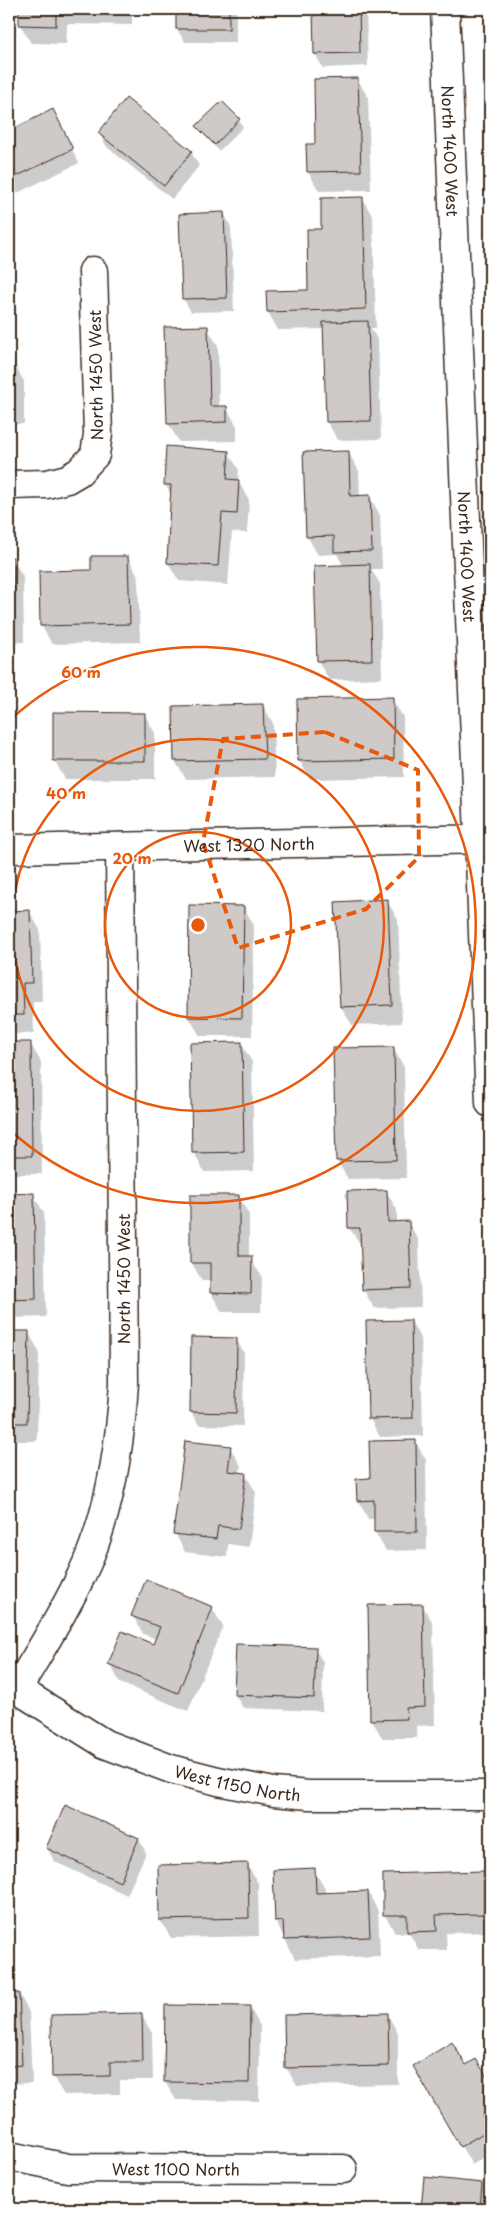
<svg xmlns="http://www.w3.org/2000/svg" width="499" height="2218" viewBox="0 0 499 2218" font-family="'Playpen Sans',sans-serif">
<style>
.shadow{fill:#0003}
.building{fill:#cfcac7;stroke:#3b2a1e}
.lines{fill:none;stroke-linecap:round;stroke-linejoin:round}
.minor-casing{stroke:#3b2a1e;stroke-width:31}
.minor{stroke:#fff;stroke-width:28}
.marked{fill:none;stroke:#e8590c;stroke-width:4;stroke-dasharray:10 6;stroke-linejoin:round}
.ring{fill:none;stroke:#e8590c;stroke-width:2.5}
.labels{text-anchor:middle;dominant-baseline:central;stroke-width:4;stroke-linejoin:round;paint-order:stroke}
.street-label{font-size:16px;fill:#3b2a1e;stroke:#fff}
.centre{fill:#e8590c;stroke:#fff;stroke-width:2.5}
.ring-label{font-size:15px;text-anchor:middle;font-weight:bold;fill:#e8590c;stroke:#fff;stroke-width:4;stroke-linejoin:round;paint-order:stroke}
</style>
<rect width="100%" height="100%" fill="#fff"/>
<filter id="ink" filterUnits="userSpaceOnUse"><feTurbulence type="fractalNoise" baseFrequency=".02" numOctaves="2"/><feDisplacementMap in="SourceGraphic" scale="10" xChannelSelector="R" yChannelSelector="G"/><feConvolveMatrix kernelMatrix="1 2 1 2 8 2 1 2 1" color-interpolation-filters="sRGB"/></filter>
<g filter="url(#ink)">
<!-- shadow -->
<g class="shadow">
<polygon points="20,9 132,9 132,25 67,24 66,44 31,43 20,25"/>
<polygon points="170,9 236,9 236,42 185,42 177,29 177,14 173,14"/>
<polygon points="314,9 366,9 368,66 323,68 315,54"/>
<polygon points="357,79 368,97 371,190 319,191 308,172 308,145 317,145"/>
<polygon points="127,100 191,152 199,166 172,199 107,147 99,133"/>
<polygon points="52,111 79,163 9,197 9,132"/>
<polygon points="239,120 243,127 219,151 202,133 198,126"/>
<polygon points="362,198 373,217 376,328 371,328 378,341 381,439 338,440 327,422 325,329 278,330 268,312 310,291 323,230"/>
<polygon points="224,213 231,227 234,311 191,312 183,298"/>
<polygon points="207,327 218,346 219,407 226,407 237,426 237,441 179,442 168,423"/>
<polygon points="9,362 13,362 24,381 24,424 9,424"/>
<polygon points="228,452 239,470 238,481 249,500 247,533 232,532 228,585 179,581 168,563 172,497 165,484"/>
<polygon points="348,452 359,471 360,497 370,497 380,515 382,569 371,569 380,584 382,678 329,680 318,661 344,567 337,554 318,555 307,536"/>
<polygon points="128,557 138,576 140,642 52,644 41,625 92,571"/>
<polygon points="9,558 12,558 23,577 24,642 9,643"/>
<polygon points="392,699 403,717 404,777 310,779 299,760"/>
<polygon points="263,705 273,723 275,777 186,779 175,761"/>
<polygon points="144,714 155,733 155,779 65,779 54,760"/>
<polygon points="9,720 10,723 12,772 9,772"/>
<polygon points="387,901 398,919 402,1023 352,1025 341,1007"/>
<polygon points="244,907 254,926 252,1036 200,1036 189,1017"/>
<polygon points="29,911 40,930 42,1002 33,1002 34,1033 9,1034 9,912"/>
<polygon points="9,1043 30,1043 41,1062 42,1174 9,1174"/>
<polygon points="241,1043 252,1062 254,1171 204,1172 194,1153"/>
<polygon points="393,1048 404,1067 406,1178 348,1179 337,1161"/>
<polygon points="386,1191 397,1210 397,1223 408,1222 419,1241 421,1307 374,1308 363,1289 362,1246 349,1228"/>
<polygon points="33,1194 44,1213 46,1317 9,1318 9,1195"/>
<polygon points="239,1196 249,1215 249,1258 262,1276 261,1312 222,1312 211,1293 211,1281 202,1281 191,1262"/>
<polygon points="411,1321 421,1340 423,1436 380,1437 370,1419"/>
<polygon points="9,1332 28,1332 39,1351 37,1441 9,1441"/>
<polygon points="236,1339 244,1353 243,1426 199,1425 191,1412"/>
<polygon points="415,1441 426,1460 427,1550 386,1551 375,1532 375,1519 368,1519 358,1500 371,1480"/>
<polygon points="230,1448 241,1466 240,1473 245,1474 256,1492 249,1547 228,1544 227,1557 185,1552 175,1533"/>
<polygon points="9,1484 14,1492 10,1578 9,1578"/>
<polygon points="422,1605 433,1623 435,1725 416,1726 417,1738 382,1738 372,1720"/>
<polygon points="212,1608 223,1626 188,1711 120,1683 110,1664 154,1645 156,1639 143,1634 133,1616"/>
<polygon points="315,1649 323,1662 322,1711 243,1708 235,1694"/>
<polygon points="9,1787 12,1792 9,1799"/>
<polygon points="139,1839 146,1853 127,1895 55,1862 47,1848"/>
<polygon points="247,1864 258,1883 259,1936 171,1938 160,1920"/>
<polygon points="314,1870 325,1888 325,1894 368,1892 378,1911 380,1956 295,1959 276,1922"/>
<polygon points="483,1873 490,1885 490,1932 446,1933 447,1950 419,1950 409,1933 395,1933 385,1915"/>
<polygon points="9,1994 19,1994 29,2012 32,2083 9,2084"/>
<polygon points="250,2008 260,2026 259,2101 176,2100 165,2082"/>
<polygon points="141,2014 152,2033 153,2080 120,2080 120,2094 64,2095 53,2077"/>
<polygon points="387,2014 398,2033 398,2084 297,2086 286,2067"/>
<polygon points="476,2061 490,2084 490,2153 472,2165 415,2066 466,2067"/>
<polygon points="425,2178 482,2184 490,2199 490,2209 422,2209"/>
</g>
<!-- building -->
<g class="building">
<polygon points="19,9 56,9 56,26 19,25"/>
<rect x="176" y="9" width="53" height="20"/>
<polygon points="313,9 359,9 360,53 314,54"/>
<polygon points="358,78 361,171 307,172 306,144 315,144 314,79"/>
<polygon points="126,98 192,151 164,186 98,133"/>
<polygon points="222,101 240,119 215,145 196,126"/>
<polygon points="53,109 73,149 9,180 9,131"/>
<polygon points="363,197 366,309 267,312 266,291 308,290 307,229 321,229 321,198"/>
<polygon points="224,212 227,298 182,299 179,214"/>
<polygon points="368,321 371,421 326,422 323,322"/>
<polygon points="208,326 210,406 227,406 227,422 167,424 164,327"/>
<rect x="9" y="361" width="5" height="44"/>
<polygon points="166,446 229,451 227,479 239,480 237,514 222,513 218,566 167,563 171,485 164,485"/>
<polygon points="349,451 350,496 370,495 372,551 334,552 334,536 306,537 303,452"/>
<polygon points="91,556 128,556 130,624 40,626 39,571 91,570"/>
<polygon points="9,557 13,557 14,624 9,624"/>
<polygon points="370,564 372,660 317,661 314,566"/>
<polygon points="393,697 394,759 298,761 297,699"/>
<polygon points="263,704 265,759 174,761 173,706"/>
<polygon points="53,712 145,713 145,761 53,761"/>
<polygon points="388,899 392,1005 340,1007 335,902"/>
<polygon points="189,905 244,906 242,1018 188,1017"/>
<polygon points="30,910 32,983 23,983 24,1015 9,1015 9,911"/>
<polygon points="9,1042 31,1042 32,1156 9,1156"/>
<polygon points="242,1042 244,1152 192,1153 190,1043"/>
<polygon points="394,1047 396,1160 336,1161 333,1048"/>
<polygon points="387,1190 388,1222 409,1221 411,1288 362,1290 360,1228 348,1228 347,1191"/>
<polygon points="34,1193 36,1299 9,1300 9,1194"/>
<polygon points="190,1195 239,1195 239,1256 252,1256 251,1294 210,1293 210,1263 190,1263"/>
<polygon points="411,1320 413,1418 368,1419 366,1321"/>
<polygon points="9,1331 29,1331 27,1423 9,1423"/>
<polygon points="191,1337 237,1338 236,1413 190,1412"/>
<polygon points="416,1440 417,1532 374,1532 374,1500 357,1501 356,1479 370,1478 369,1441"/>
<polygon points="185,1441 231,1446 228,1471 246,1473 239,1529 218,1526 216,1539 173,1534"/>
<polygon points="146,1579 213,1607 178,1693 108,1664 122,1631 153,1644 160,1627 131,1616"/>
<polygon points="423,1604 425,1707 406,1708 407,1719 370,1720 368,1605"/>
<polygon points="236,1644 316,1647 314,1698 234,1695"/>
<polygon points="65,1805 139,1838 120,1882 46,1848"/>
<polygon points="248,1863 249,1918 159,1920 158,1865"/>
<polygon points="315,1868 316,1893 368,1891 370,1937 284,1940 283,1921 275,1922 273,1870"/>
<polygon points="484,1871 484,1914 436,1915 437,1931 407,1932 407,1915 383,1915 383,1874"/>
<polygon points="9,1993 19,1993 22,2065 9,2066"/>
<polygon points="165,2005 250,2006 249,2083 164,2082"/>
<polygon points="142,2013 143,2062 110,2062 110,2076 52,2077 51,2015"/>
<polygon points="388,2013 389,2066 285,2068 284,2015"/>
<polygon points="452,2042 466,2065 476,2059 490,2082 490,2087 484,2091 490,2101 490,2111 482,2116 490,2129 460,2147 413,2066"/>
<polygon points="424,2177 482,2183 480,2209 421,2209"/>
</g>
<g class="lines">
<defs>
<g id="minor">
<path id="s1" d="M 445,9 L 490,1103"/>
<polyline points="9,485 47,484 67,479 79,472 95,455 98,434 93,271"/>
<path id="s2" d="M 9,849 L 490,839"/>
<path id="s3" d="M 9,1684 L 105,1744 L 171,1769 L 218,1781 L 274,1792 L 309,1795 L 490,1795"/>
<path d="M 17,1689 C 39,1652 63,1615 81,1576 C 110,1517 120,1447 124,1383 L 120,847"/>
<path id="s4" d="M 9,2156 L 68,2168 L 343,2169"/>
</g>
</defs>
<!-- minor casing -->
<use href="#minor" class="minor-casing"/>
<!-- minor -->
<use href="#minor" class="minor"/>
</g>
</g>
<!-- marked area -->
<path class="marked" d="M 325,732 L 418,770 L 419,857 L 366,909 L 238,948 L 203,842 L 223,739 Z"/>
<!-- distance rings -->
<g class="ring">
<circle cx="198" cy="925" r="93"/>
<circle cx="198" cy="925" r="186"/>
<path d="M10 720A278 278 0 1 1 10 1130"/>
</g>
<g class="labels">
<!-- street labels -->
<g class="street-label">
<text stroke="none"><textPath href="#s1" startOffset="142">North 1400 West</textPath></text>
<text transform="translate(95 375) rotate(-91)">North 1450 West</text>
<text stroke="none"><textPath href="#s1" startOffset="548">North 1400 West</textPath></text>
<text stroke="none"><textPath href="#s2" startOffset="240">West 1320 North</textPath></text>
<text transform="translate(123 1279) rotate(-90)">North 1450 West</text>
<text stroke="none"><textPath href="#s3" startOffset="252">West 1150 North</textPath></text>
<text stroke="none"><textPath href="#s4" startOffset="168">West 1100 North</textPath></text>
</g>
</g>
<circle cx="198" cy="925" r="8" class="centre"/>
<g class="ring-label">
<text x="81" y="678">60 m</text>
<text x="66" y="799">40 m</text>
<text x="132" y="864">20 m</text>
</g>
<!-- margin -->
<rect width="499" height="2218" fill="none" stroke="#fff" stroke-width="30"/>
<rect x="15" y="15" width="469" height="2188" fill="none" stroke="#3b2a1e" stroke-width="2" filter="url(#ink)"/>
</svg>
